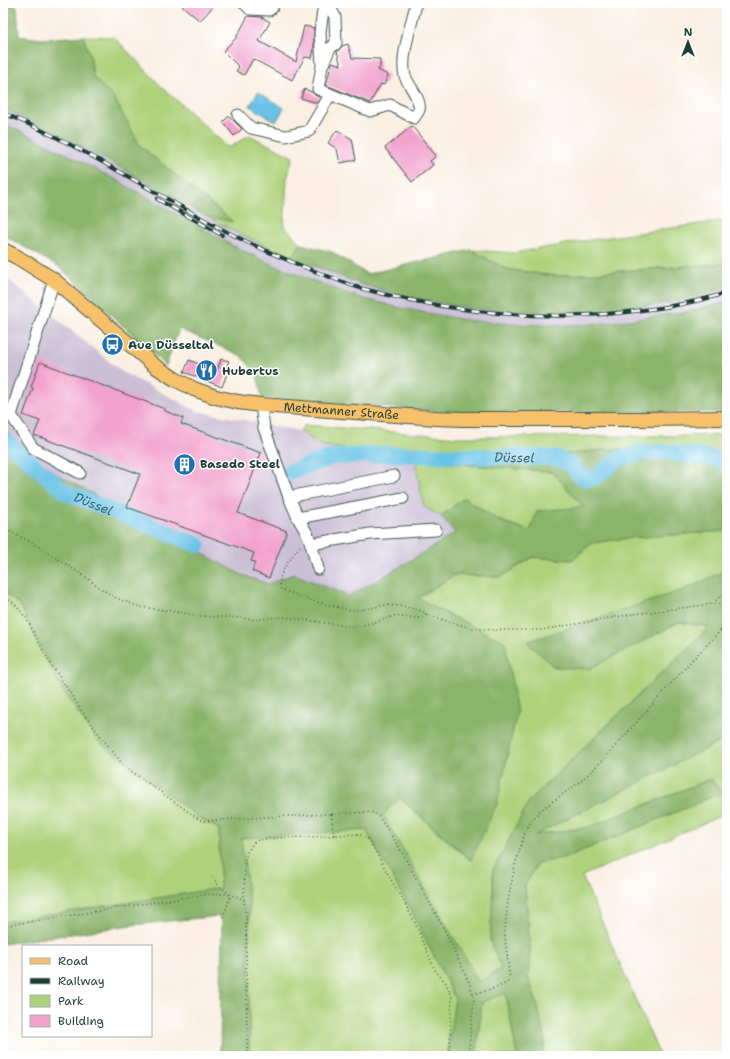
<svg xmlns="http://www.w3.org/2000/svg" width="730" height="1059" viewBox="0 0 730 1059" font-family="'Shantell Sans',sans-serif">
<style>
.industrial{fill:#cbbfd5}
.green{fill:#aed27b;stroke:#668858}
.forest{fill:#8ab46b;stroke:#547850}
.water{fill:#69c3e7;stroke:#44808e}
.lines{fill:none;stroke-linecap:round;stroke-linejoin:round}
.river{stroke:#69c3e7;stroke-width:16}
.building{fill:#f2a3cd}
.minor-casing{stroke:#40584e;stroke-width:13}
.major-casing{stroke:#40584e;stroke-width:16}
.path{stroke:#40584e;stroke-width:1.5;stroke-dasharray:1 3;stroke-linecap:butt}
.minor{stroke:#fff;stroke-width:11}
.major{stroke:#f6c16b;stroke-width:14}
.rail-casing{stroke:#1f3d34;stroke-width:4}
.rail{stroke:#fff;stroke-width:2.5;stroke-dasharray:8;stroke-linecap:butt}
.labels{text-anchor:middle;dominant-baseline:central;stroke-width:3;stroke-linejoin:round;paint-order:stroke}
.poi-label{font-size:12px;font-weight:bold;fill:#1f3d34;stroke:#fff;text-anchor:start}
.street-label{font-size:12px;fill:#1f3d34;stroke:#fff}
.water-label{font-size:13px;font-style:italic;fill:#35656a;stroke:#fff}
</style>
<rect width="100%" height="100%" fill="#fff"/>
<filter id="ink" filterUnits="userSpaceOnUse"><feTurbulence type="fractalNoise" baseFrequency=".025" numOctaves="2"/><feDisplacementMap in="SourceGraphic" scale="8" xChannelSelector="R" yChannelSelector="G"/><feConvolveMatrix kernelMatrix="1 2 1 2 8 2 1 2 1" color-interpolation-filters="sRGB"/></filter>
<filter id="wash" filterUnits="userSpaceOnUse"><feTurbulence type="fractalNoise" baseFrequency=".012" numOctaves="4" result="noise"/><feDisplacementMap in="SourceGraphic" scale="16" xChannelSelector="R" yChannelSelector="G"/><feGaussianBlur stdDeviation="0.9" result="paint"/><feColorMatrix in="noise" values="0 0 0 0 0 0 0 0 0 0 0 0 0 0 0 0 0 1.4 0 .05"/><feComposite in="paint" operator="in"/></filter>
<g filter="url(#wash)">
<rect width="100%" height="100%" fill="#faefe2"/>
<!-- industrial -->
<g class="industrial">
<polygon points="3,109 58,134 125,169 236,232 291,257 363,285 409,297 466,308 511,311 581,312 611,310 646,306 685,300 727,288 727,302 686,312 614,322 581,325 548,325 510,324 465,320 406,309 360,298 306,278 264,261 230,244 118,181 19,130 3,123"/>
<polygon points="3,276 44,308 122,372 197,411 300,431 320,445 415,460 424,507 441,516 456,533 388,574 349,596 294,574 268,584 242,575 12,450 3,418"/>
</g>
<!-- green -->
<g class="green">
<polygon points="83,36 114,37 161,86 229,148 249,135 293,157 287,179 284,226 301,244 291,257 236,232 206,216 232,221 140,146 114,98 93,77 91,59"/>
<polygon points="727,220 727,263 555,276 506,269 471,250 514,253 590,240"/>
<polygon points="305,425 458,437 651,436 727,435 727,453 607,449 570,454 446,449 439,462 552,472 585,508 538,511 530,531 498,520 464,498 441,516 424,507 415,460 320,445 300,431"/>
<polygon points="727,531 727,570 686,589 589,669 679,622 709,627 530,800 493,870 493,894 490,940 501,969 479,983 383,815 399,798 470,860 429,605 419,597 454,575 501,577 533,557 572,560 592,543 629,538"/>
<polygon points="3,592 19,604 61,688 97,740 199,818 219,829 220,889 3,922"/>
<polygon points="727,738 727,813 582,876 660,1056 543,1056 545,1037 536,1000 528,978 530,949 525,885 537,863 569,856 721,793 710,779 589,827 533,836"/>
<polygon points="366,830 410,908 455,998 447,1056 249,1056 249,900 241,838"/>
<polygon points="506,993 517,1056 476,1056 482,1002"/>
</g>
<!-- forest -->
<g class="forest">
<polygon points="3,3 9,3 17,7 19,36 42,39 83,36 91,59 93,77 114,98 140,146 233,222 206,216 125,170 58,134 3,109"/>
<polygon points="3,123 51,146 118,181 230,244 264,261 306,278 360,298 406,309 465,320 510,324 548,325 581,325 614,322 686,312 727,302 727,412 446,412 262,398 257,374 240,355 179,329 166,366 58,266 3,235"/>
<polygon points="301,244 332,252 367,274 471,250 506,269 555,276 727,263 727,288 685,300 646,306 611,310 581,312 511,311 466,308 409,297 363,285 291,257"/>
<polygon points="3,418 12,450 242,575 268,584 294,574 349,596 388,574 455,533 441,516 464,498 498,520 530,531 537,511 584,507 552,472 439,462 446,449 570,454 607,449 727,453 727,531 629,538 592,543 572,560 533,557 501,577 454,575 419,597 429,605 505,642 517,712 497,804 471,860 400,798 383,815 479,982 501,969 490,940 493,894 493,870 530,800 709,627 679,622 589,669 554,667 527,642 686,589 727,570 727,738 535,835 589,827 711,779 722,793 569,856 537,864 525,885 530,949 528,978 536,1000 545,1037 543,1056 517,1056 506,993 482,1002 476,1056 447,1056 455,998 410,908 366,830 241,838 249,900 249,1056 220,1056 222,922 219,916 132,925 3,944 3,922 220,888 219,829 199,818 97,740 61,688 19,604 3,592"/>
</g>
<!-- water -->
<polygon class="water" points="258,92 284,108 276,122 250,106"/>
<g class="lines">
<!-- river -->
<g class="river">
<path id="s1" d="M 3,438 L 65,492 L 198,545"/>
<path id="s2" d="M 289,472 L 333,457 L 386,454 L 558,458 L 573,466 L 578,474 L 586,479 L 596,477 L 618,459 L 640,453 L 666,452 L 713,458 L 727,463"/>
</g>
</g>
<g id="blocks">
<!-- building -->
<g class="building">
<polygon points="179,3 216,3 200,21"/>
<polygon points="248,16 262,17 270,22 259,41 296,62 304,26 314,28 314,49 312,58 305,57 292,80 253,59 244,75 236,71 239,67 223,51 236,38"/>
<polygon points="348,44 352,58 380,59 380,67 378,70 388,75 384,85 381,84 370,103 326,85 332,62 341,65 337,52 342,46"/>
<polygon points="304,89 312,92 315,95 320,98 317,103 301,98"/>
<polygon points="229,116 242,129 234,136 223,122"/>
<polygon points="412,126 436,156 430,161 433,165 412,182 385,148"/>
<polygon points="337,130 352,139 356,160 340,163 337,149 328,143"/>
<polygon points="221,359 229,361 225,370 228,371 222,387 184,372 189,360 217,371"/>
<polygon points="40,362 165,409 165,411 183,418 181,424 261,453 238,513 287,531 269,578 252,571 255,562 251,561 254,553 127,507 140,474 34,435 40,421 23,415 33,388 31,387"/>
</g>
</g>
</g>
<g filter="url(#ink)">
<use href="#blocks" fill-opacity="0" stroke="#40584e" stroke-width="1"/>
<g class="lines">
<defs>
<g id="minor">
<polyline points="244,3 250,9 269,10 272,8 273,3"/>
<path d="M 324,3 L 320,32 L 322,66 L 318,89 L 370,111 L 390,105 L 414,118 C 415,115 418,113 419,110 C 422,100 408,85 405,76 C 400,58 411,26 415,8 L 415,3"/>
<polyline points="323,64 330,48 336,44 335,17 328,3"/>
<polyline points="238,115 251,128 286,136 309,131 330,95"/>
<polyline points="54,280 11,415 33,448 80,473"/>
<polyline points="261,405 264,428 289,497 298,518 308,535 311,544 318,569"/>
<polyline points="289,497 394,476"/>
<polyline points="298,518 403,498"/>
<polyline points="311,544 370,534 436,530"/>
</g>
<g id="major">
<path id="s3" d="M 3,250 L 17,257 L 54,280 L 155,366 L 175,379 L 194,389 L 216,397 L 238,402 L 261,405 L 436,418 L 462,419 L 638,419 L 727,418"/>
</g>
</defs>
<!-- minor casing -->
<use href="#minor" class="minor-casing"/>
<!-- major casing -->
<use href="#major" class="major-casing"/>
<!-- path -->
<g class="path">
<polyline points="3,528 31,542 84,576 102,589 116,598 140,607 156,609 171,611 200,616 242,618 255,620 269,618 285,617 347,626 359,626 369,624 394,616 418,618 422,617 426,614"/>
<path d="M 300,546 C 293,556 274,576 281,589 L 312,601 L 350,610 L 360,610 L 386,605 L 401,606 L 422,611 L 426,614 L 449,622 L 472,628 L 493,630 L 541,630 L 633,614 L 713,604 L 727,603"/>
<polyline points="3,595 15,604 26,618 47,658 86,717 124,766 200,820 206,821 251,818 370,812 377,814 399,847 444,929 469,982 473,994 474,999 468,1056"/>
<polyline points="713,604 720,596 727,593"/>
<polyline points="331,814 334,836"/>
<polyline points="213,877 218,885 231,895"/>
<polyline points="223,917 231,895"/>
<path d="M 3,926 L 200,895 C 215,894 231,892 244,900"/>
<path d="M 473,994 C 483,991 504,987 510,980 L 505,939 L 505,929 L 508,901 L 515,865 L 526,829 L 532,820 L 541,810 L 581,781 L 602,761 L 692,660 L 723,628 L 727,626"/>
<polyline points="247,1056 246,915 244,900 245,861 247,852 255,841 270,838 309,837 359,834 368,839 372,845 395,887 400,894 416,925 435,970 446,983 452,996 450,1046 448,1056"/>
</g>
<!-- minor -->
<use href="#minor" class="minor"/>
<!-- major -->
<use href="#major" class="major"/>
<defs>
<g id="rail">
<path d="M 3,113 C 84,146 157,196 235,236 C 265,251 296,264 327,276 C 339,280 351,286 364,289 C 457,314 555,323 651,309 C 677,306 702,300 727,293"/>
<polyline points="157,199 222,235"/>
</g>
</defs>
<!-- rail casing -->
<use href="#rail" class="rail-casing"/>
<!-- rail -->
<use href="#rail" class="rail"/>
</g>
</g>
<!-- icons -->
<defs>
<symbol id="bus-disc" viewBox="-11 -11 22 22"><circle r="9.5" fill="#1f6fb2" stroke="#fff"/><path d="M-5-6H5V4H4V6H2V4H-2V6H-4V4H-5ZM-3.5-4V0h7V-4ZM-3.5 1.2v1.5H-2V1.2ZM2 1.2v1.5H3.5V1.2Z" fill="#fff"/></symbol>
<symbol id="restaurant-disc" viewBox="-11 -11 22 22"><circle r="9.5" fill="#1f6fb2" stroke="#fff"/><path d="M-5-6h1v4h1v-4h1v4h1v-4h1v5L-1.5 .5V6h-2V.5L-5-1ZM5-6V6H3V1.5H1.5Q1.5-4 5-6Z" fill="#fff"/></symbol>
<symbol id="building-disc" viewBox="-11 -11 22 22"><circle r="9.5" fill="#1f6fb2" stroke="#fff"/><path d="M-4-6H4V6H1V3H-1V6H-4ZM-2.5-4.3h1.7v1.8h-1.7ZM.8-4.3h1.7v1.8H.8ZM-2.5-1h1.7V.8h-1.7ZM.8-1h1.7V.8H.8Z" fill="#fff"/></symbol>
</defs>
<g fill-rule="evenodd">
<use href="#bus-disc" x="100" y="332" width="25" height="25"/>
<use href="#restaurant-disc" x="194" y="358" width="25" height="25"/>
<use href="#building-disc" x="172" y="452" width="25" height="25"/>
</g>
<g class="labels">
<!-- poi labels -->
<g class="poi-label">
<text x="128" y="345">Aue Düsseltal</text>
<text x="222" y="371">Hubertus</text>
<text x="200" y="464">Basedo Steel</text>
</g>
<!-- street labels -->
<g class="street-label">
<text stroke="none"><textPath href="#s3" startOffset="387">Mettmanner Straße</textPath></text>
</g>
<!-- water labels -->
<g class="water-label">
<text stroke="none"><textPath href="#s2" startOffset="228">Düssel</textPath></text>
<text stroke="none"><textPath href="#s1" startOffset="113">Düssel</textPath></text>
</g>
</g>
<!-- margin -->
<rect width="730" height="1059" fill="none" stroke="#fff" stroke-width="16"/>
<!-- legend -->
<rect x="22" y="945" width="130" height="92" fill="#ffffff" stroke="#a5b1ae"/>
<rect x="30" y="958" width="20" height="6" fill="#f6c16b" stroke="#a5b1ae"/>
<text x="58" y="965" font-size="12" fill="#1f3d34">Road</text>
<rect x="30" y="978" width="20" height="6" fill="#1f3d34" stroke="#a5b1ae"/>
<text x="58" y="985" font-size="12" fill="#1f3d34">Railway</text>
<rect x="30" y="995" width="20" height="12" fill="#aed27b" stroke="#a5b1ae"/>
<text x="58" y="1005" font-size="12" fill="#1f3d34">Park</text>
<rect x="30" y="1015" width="20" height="12" fill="#f2a3cd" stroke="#a5b1ae"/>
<text x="58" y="1025" font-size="12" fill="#1f3d34">Building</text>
<!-- north arrow -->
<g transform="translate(688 42)" stroke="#ffffff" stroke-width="3" paint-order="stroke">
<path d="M0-3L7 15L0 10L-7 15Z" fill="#1f3d34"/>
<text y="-6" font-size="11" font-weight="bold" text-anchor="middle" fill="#1f3d34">N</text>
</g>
</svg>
